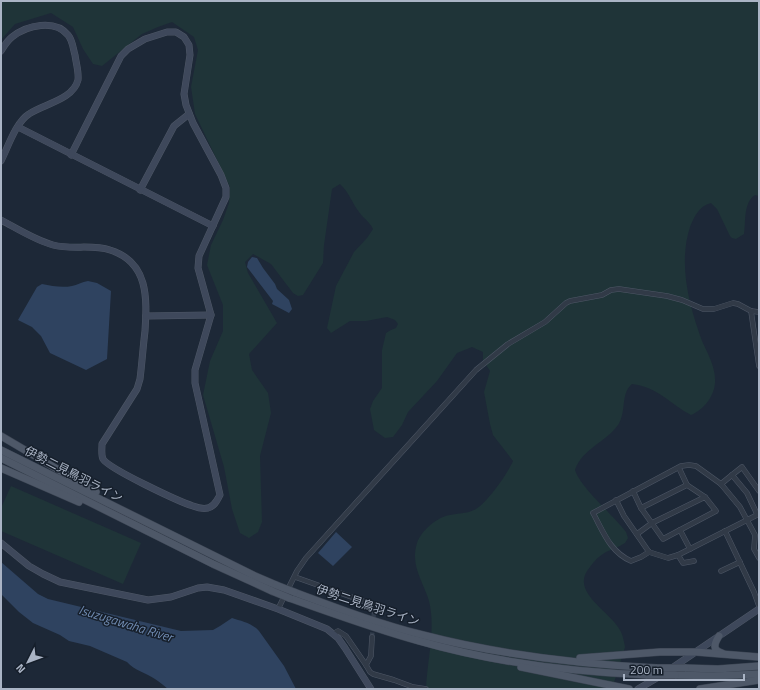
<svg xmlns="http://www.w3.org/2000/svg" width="760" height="690" viewBox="0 0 760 690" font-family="'Titillium Web','Noto Sans JP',sans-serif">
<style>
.green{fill:#1f3438}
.water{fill:#2f4360}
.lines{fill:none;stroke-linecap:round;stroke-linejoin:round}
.street-tunnel{stroke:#323d4c;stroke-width:4.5;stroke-dasharray:4.5 2;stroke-linecap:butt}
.street-casing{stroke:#4e5766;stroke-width:5.5}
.secondary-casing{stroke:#4e5766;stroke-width:7}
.primary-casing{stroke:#3a4351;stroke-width:8}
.street{stroke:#313a47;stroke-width:4.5}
.secondary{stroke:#3e485b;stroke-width:6}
.primary{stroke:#4e5868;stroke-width:7}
.primary-bridge-casing{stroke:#3a4351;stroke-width:8;stroke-linecap:butt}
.primary-bridge{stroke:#4e5868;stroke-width:7}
.labels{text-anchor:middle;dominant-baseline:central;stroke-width:3;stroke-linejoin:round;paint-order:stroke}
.street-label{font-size:12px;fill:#aab4c5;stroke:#161f2b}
.water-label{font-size:13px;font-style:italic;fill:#6f8ab0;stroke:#161f2b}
</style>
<rect width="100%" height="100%" fill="#1d2837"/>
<!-- green -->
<g class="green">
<path d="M 1,1 L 759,1 L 759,196 L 755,195 C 743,203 746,222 744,234 L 736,239 L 732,238 L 730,236 L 717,209 L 711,203 C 699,206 694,217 690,227 C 678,264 689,305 702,341 C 707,352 715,366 715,379 C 716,394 705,409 691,415 C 670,404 658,387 632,384 C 620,394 627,412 618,425 C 606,442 582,449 575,470 C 580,487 614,516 626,532 L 628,538 L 625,543 C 619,547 612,549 606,552 C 599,556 594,561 590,567 C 568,592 611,611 621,632 C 623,636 624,642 625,647 L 612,689 L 426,689 C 427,661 436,629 429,601 C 423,581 410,566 417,543 C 421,531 437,517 450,515 C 458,513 466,514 474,510 C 486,505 508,473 513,461 L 493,435 L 490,424 L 484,392 L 490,371 L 483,360 L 483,352 L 472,347 L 457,353 L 437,381 L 408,412 L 402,425 L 393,437 L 385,438 L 374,430 L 370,409 L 373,401 L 382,388 L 382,350 L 386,333 L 391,330 L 396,328 L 398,324 L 395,320 L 387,317 L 366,321 L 350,321 L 331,333 L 327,328 L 336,286 L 354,252 L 367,238 L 373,229 C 370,222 364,219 359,212 C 352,203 349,192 340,184 L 332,189 L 324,245 L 323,263 L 303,295 L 298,296 L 293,293 L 271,264 L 253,254 L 245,262 L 248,273 L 277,323 L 249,354 L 252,370 L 268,393 L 271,413 L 260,456 L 262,522 L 258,532 L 249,538 L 240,533 L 232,509 L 224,467 L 203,395 L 210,361 L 223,331 L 223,305 L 207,265 L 211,245 L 223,220 L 229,203 L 230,187 L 195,114 L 191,87 L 198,50 L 194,37 L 172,22 L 158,27 L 142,34 L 102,66 L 93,64 L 83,49 L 73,27 L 51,13 L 15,24 L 1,40 Z"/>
<polygon points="11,486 141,543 123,584 1,531 1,508"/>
</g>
<!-- water -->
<g class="water">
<polygon points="252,257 257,258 263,268 275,284 277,289 289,300 292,309 289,313 272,304 273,301 247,267 248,262"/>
<path d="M 88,281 L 97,283 L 111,291 L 107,359 L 86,370 L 50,353 L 41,336 L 32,327 L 18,320 L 37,287 L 42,284 C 52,286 62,288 72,286 C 77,285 82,282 88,281 Z"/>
<polygon points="336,532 352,547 333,566 318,553"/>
<path d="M 1,562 L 38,594 L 48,599 L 181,631 L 213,630 L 220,626 L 232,618 C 241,621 252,623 259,631 L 284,666 L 296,689 L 168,689 C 164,686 160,682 155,679 C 145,672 135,671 127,662 L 90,646 L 69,641 L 60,635 L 33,623 L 19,612 L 1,594 Z"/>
</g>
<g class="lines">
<!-- street-tunnel -->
<polyline class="street-tunnel" points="372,637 374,611"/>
<defs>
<g id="street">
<polyline points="751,311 759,366"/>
<polyline points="732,475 742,467 759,491"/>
<polyline points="721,484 732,475 747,493 757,514"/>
<polyline points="687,485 705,497"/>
<polyline points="633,491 641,508 663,539 680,530"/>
<polyline points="616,500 624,516 649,552 668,558 678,555 759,514"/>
<polyline points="641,508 687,485 679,468"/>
<polyline points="725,531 754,592 759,606"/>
<polyline points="637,534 652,523 705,497 716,511 680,530 690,549"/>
<path d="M 649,552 L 641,557 L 631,561 C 610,552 603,531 593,513 L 681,466 L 689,465 L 696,466 L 721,484 L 740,507 L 755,535 L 754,549 L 759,558"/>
<polyline points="678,555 683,563 694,561"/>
<polyline points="721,571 740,562"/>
<polyline points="295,577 374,605 374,611"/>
<polyline points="278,609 297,571 306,558 476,370 508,344 545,322 566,303 570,301 602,295 611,290 619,289 667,296 682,300 703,309 714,309 733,303 738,304 751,311 759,312"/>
<polyline points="333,634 338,631 346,636 366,665"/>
<polyline points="372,637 371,656 366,665 370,672 373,674 394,680 413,687 426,689"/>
</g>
<g id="secondary">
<path d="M 1,51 C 4,46 7,41 12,37 C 27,25 55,19 68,35 C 73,41 73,49 75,55 C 76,63 79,72 78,80 C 73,100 43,104 29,114 C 16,122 8,147 1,161"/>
<polyline points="18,127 213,226"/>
<polyline points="140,190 174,126 189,114"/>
<path d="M 1,220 C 18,229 35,240 53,245 C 72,250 92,244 110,250 C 149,262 147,299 145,331 C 143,347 142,363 140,379 L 137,389 L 102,444 C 102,449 101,455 103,459 C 109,469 180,502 193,506 C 198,508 203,509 208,508 C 215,506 217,500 220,495 L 195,383 L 195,370 L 211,315 L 198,268 L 199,256 L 226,197 L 226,188 L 221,175 L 193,123 L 186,105 L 184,94 L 190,55 L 189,45 L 184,37 L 176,32 L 167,32 L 145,39 L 128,49 L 121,56 L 71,155"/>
<polyline points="146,316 211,315"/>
<polyline points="1,543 29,566 43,574 60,582 148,600 171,597 198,588 207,587 224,590 278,609 327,629 338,638 345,648 371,689"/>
<polyline points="672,668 759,609"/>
<polyline points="638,689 662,675"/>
</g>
<g id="primary">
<polyline points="1,436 96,492"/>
<polyline points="1,450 255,576 276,585"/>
<polyline points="1,458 213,564 272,591"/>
<polyline points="1,468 79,502"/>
<path d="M 294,592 C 337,608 379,624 423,635 C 500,655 578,664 657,668"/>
<path d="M 289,598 C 332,613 375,629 419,641 C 492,662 571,672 647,675"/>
<path d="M 719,636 C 714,644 712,650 722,653"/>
<polyline points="580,658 660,652 696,652 759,657"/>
<polyline points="521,667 629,689"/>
<polyline points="685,668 718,669 759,666"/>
<polyline points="675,675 714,676 759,674"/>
<polyline points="700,689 759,680"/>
</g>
</defs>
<!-- street casing -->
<use href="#street" class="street-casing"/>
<!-- secondary casing -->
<use href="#secondary" class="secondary-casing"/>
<!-- primary casing -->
<use href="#primary" class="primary-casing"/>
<!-- street -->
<use href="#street" class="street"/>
<!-- secondary -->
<use href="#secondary" class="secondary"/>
<!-- primary -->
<use href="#primary" class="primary"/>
<defs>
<g id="primary-bridge">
<polyline points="276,585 294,592"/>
<polyline points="272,591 289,598"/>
<polyline points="657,668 685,668"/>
<polyline points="647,675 675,675"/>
</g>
</defs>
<!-- primary-bridge casing -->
<use href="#primary-bridge" class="primary-bridge-casing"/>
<!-- primary-bridge -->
<use href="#primary-bridge" class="primary-bridge"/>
</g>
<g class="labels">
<!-- street labels -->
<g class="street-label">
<text transform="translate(74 474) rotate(27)">伊勢二見鳥羽ライン</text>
<text transform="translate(368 605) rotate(18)">伊勢二見鳥羽ライン</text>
</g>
<!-- water labels -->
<g class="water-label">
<text transform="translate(126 623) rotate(17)">Isuzugawaha River</text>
</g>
</g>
<!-- border -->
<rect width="760" height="690" fill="none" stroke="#aab4c5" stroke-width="4"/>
<!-- north arrow -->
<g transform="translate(28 662) rotate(228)" stroke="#161f2b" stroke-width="3" paint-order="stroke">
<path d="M0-3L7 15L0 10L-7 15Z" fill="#aab4c5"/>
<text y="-6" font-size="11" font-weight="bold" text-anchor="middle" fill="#aab4c5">N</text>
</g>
<!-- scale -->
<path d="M624 674v6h120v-6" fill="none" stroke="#aab4c5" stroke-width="2"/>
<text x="630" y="674" font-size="12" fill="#aab4c5" stroke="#161f2b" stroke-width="3" paint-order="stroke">200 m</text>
</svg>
